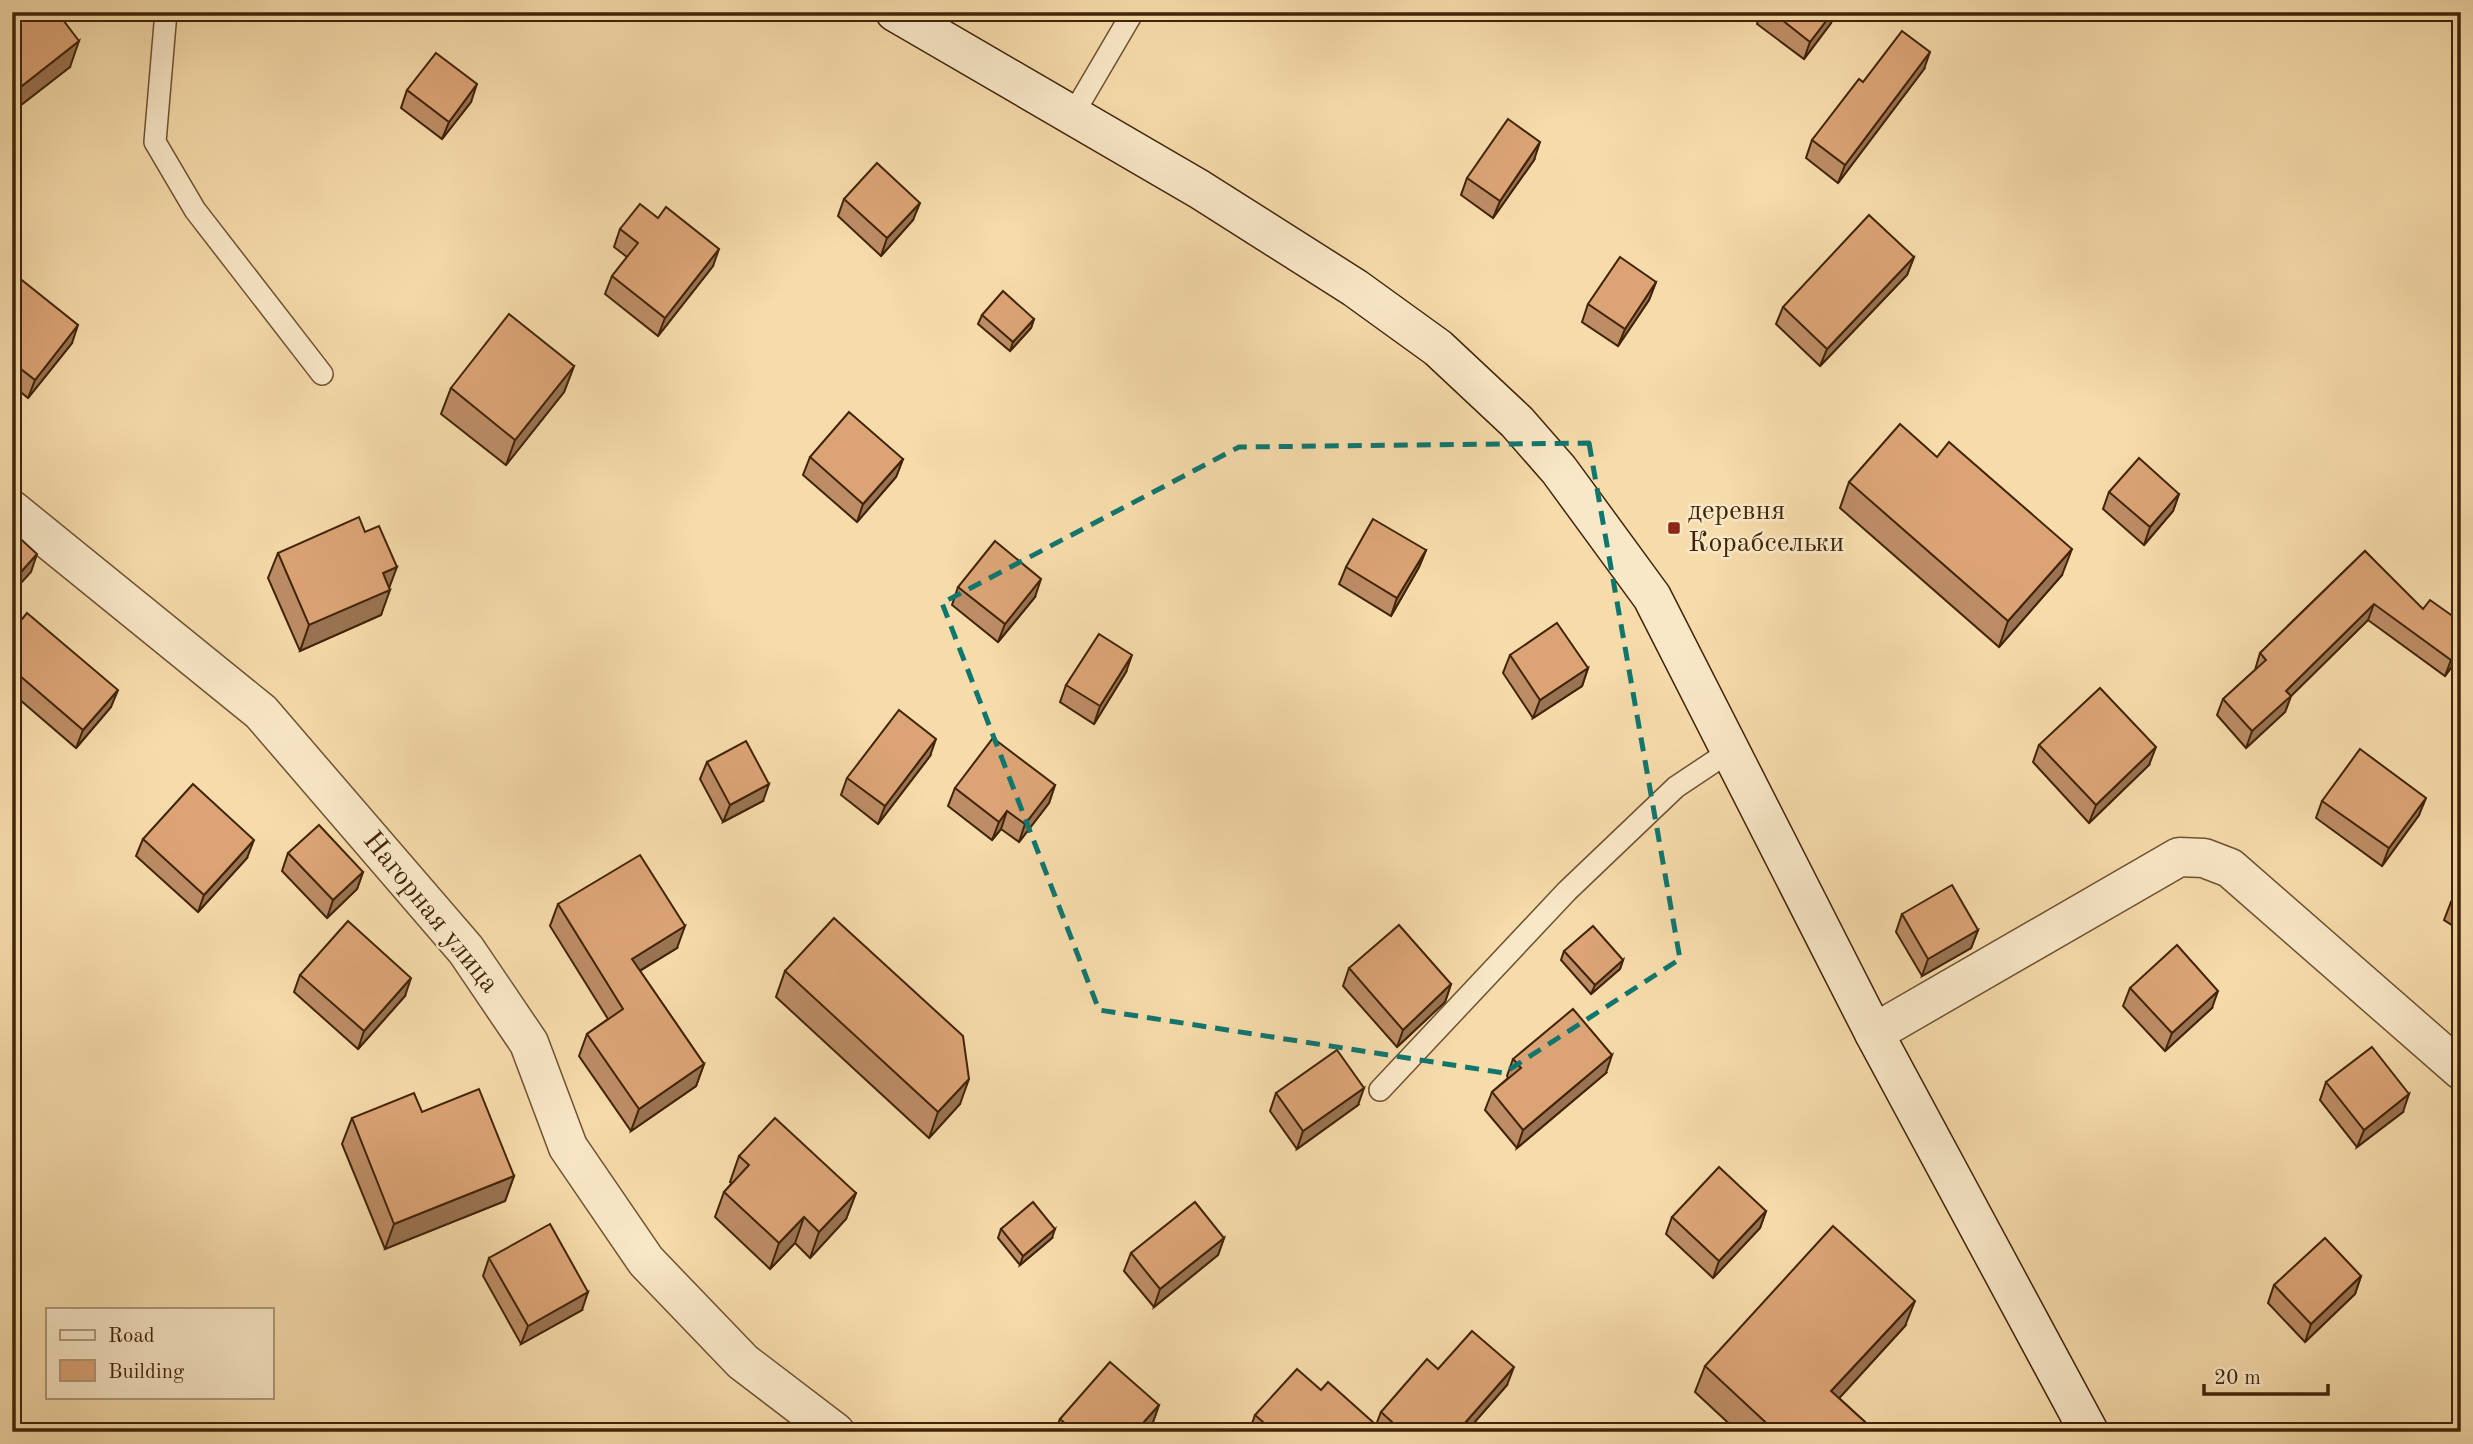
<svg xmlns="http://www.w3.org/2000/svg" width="2473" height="1444" viewBox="0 0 2473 1444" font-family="'Old Standard TT',serif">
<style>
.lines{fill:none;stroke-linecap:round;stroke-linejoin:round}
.service-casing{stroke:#6e5231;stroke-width:24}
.minor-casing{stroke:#6e5231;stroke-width:41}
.secondary-casing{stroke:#412408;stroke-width:41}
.service{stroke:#f9e8c8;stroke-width:21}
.minor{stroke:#f9e8c8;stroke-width:38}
.secondary{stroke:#f9e8c8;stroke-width:38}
.wall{fill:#bd8d65;stroke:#412408;stroke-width:2}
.shaded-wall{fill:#9a7352;stroke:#412408;stroke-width:2}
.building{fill:#dca475;stroke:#412408;stroke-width:2}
.marked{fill:none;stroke:#0f766e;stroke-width:5;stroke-dasharray:14 9;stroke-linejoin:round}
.poi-dot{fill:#8f2418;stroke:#f9e8c8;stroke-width:2.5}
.labels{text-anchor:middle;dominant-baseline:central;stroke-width:5;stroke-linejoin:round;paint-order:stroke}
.poi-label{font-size:28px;fill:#412408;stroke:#f9e8c8;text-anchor:start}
.street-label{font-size:28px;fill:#412408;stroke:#f9e8c8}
</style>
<rect width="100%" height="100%" fill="#f6dbab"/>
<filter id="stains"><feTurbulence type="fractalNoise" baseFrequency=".00286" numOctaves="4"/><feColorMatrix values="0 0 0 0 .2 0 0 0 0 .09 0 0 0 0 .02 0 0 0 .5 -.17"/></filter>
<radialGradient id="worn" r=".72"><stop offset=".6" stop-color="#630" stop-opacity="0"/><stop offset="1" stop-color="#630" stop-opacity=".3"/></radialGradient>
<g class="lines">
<defs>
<g id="service">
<polyline points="166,12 155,142 195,210 322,374"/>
<polyline points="1072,116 1133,12"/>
<polyline points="1380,1090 1567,891 1676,787 1730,751"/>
</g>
<g id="minor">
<polyline points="12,510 261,712 466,950 529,1043 568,1147 646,1261 743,1362 835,1432"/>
<polyline points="1874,1033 2179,857 2204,858 2230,868 2461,1070"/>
</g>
<polyline id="secondary" points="895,12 1199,189 1355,288 1438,348 1517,422 1559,470 1652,597 1874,1033 2089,1432"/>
</defs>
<!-- service casing -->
<use href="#service" class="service-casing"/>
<!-- minor casing -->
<use href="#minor" class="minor-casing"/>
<!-- secondary casing -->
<use href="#secondary" class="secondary-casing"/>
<!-- service -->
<use href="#service" class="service"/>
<!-- minor -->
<use href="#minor" class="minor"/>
<!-- secondary -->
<use href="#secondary" class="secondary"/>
</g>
<!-- wall -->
<g class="wall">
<polygon points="12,12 70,67 12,112"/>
<polygon points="1761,12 1835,12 1831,23 1804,59 1757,24"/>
<polygon points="1924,69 1838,183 1806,158 1812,140 1863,82"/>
<polygon points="407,90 471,102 442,139 401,108"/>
<polygon points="1534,160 1493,218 1461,195 1467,178"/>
<polygon points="844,199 913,220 881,256 838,216"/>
<polygon points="620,229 713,266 658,336 605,294 612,276 627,257 614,247"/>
<polygon points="1914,257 1907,275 1820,366 1776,324 1783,307"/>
<polygon points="1656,282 1649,300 1618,346 1582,322 1588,304"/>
<polygon points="12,284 72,343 28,398 12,385"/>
<polygon points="982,315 1034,319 1031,328 1010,351 978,324"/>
<polygon points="574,366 564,392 506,465 441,414 451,388"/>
<polygon points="810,457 903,459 896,477 857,522 803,475"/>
<polygon points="1849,482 2062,575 1999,647 1840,508"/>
<polygon points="2109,492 2179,494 2173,511 2144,545 2103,509"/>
<polygon points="1426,550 1419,567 1391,616 1339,584 1346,567"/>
<polygon points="2365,551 2461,654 2445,676 2368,620 2291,696 2285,712 2246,748 2217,715 2223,699 2255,670 2260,653"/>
<polygon points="278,553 389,587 381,615 300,651 268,578"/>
<polygon points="958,587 1035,597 998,642 952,605"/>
<polygon points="12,631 111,707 76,748 12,693"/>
<polygon points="1510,655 1588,668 1582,686 1533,718 1503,673"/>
<polygon points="1126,672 1094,724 1060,702 1066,685"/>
<polygon points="2039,745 2149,765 2089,823 2033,762"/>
<polygon points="930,756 878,824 841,795 847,778"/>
<polygon points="707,762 763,801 723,822 700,779"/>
<polygon points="1055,785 1049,803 1019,842 1001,829 992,840 948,806 955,788"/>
<polygon points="2322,801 2419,815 2382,866 2316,818"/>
<polygon points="143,839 247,858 198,912 136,856"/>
<polygon points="288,853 363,872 357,889 327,918 282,871"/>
<polygon points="2461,887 2461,931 2444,920 2451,902"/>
<polygon points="558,904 677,948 640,971 704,1064 696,1086 631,1131 579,1056 587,1034 608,1019 550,926"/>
<polygon points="1902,914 1978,930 1971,948 1922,976 1896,932"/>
<polygon points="1564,951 1623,960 1620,969 1591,994 1561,960"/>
<polygon points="1349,968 1451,984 1445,1002 1397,1047 1343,986"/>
<polygon points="785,971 960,1104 929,1138 776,997"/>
<polygon points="300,975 405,996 358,1049 294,992"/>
<polygon points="2130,988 2212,1008 2165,1051 2123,1006"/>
<polygon points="1513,1059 1606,1073 1517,1148 1485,1110 1492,1092 1508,1078 1507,1076"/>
<polygon points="2326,1082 2403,1112 2357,1147 2320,1100"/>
<polygon points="1276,1093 1358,1105 1297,1149 1270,1111"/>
<polygon points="422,1112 514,1176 505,1201 385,1249 342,1144 352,1118"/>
<polygon points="739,1156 856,1193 846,1219 810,1258 795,1243 770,1269 715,1217 724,1192 732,1183 730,1182"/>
<polygon points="1766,1211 1760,1228 1713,1278 1666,1234 1672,1217"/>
<polygon points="1001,1229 1052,1238 1020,1265 998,1238"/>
<polygon points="1224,1238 1218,1255 1154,1307 1124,1271 1131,1253"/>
<polygon points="489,1258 582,1310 521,1344 483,1276"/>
<polygon points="2361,1276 2355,1294 2305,1342 2268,1303 2274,1285"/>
<polygon points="1905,1326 1839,1398 1876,1432 1738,1432 1695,1392 1705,1366"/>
<polygon points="1438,1369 1507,1385 1466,1432 1249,1432 1255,1415 1376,1425 1381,1412"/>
<polygon points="1159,1405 1153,1422 1144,1432 1055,1432 1060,1419"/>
</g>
<!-- shaded-wall -->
<g class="shaded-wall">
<polygon points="1833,12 1835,12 1831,23 1804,59 1810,42"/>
<polygon points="79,41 70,67 12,112 12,105 18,89"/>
<polygon points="1930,52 1924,69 1838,183 1845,165"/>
<polygon points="477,84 471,102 442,139 449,122"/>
<polygon points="1540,142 1534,160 1493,218 1500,201"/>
<polygon points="920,203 913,220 881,256 887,238"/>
<polygon points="719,249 713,266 658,336 665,318"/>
<polygon points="1914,257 1907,275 1820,366 1827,349"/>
<polygon points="1656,282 1649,300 1618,346 1625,329"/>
<polygon points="1034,319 1031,328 1010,351 1013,342"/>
<polygon points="78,325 72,343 28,398 35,380"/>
<polygon points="574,366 564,392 506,465 515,440"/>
<polygon points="903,459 896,477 857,522 863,504"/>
<polygon points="2179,494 2173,511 2144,545 2150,527"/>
<polygon points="2072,549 2062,575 1999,647 2008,621"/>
<polygon points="1426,550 1419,567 1391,616 1397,598"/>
<polygon points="37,554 31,572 12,593 12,582"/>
<polygon points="397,567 388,591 390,590 381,615 300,651 309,625 383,573"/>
<polygon points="1041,579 1035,597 998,642 1005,624"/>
<polygon points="2374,604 2368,620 2291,696 2285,712 2246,748 2252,731 2286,691"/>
<polygon points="2461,646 2461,654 2445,676 2451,660"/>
<polygon points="1132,655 1126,672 1094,724 1100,706"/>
<polygon points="1588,668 1582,686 1533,718 1540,700"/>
<polygon points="118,690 111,707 76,748 83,730"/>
<polygon points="936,739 930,756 878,824 885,806"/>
<polygon points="2156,747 2149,765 2089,823 2096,805"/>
<polygon points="769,784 763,801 723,822 730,805"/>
<polygon points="1055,785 1049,803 1019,842 1025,824"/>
<polygon points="2426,798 2419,815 2382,866 2389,848"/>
<polygon points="1007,811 1001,829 992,840 999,822"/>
<polygon points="254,840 247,858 198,912 204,895"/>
<polygon points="363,872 357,889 327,918 333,900"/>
<polygon points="685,926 677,948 624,980 632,959"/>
<polygon points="1978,930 1971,948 1922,976 1928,959"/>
<polygon points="1623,960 1620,969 1591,994 1595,985"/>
<polygon points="411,978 405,996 358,1049 364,1031"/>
<polygon points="1451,984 1445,1002 1397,1047 1403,1030"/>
<polygon points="2218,991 2212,1008 2165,1051 2172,1033"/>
<polygon points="1612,1055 1606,1073 1517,1148 1523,1130"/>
<polygon points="704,1064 696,1086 631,1131 639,1109"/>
<polygon points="969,1079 960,1104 929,1138 938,1112"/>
<polygon points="1364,1088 1358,1105 1297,1149 1303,1131"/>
<polygon points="2409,1094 2403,1112 2357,1147 2364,1130"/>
<polygon points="514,1176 505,1201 385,1249 394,1224"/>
<polygon points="856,1193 846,1219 810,1258 819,1232"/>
<polygon points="1766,1211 1760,1228 1713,1278 1719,1261"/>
<polygon points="804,1217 795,1243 770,1269 779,1243"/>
<polygon points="1055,1229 1052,1238 1020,1265 1023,1256"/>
<polygon points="1224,1238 1218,1255 1154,1307 1160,1289"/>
<polygon points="2361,1276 2355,1294 2305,1342 2311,1324"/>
<polygon points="588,1292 582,1310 521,1344 528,1326"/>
<polygon points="1915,1301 1905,1326 1822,1417 1831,1391"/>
<polygon points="1514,1367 1507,1385 1466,1432 1457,1432"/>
<polygon points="1159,1405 1153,1422 1144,1432 1135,1432"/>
</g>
<!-- building -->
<g class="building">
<polygon points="12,12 57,12 79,41 18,89 12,82"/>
<polygon points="1772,12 1833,12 1810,42"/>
<polygon points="1902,31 1930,52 1845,165 1812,140 1859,79 1863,82"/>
<polygon points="436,53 477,84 449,122 407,90"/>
<polygon points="1508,119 1540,142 1500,201 1467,178"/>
<polygon points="877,163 920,203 887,238 844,199"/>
<polygon points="640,204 658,218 666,207 719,249 665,318 612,276 638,243 620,229"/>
<polygon points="1869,215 1914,257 1827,349 1783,307"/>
<polygon points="1620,257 1656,282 1625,329 1588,304"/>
<polygon points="18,277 78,325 35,380 12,362 12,284"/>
<polygon points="1003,291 1034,319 1013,342 982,315"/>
<polygon points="509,314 574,366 515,440 451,388"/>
<polygon points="849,412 903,459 863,504 810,457"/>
<polygon points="1900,424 1937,457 1949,442 2072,549 2008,621 1849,482"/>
<polygon points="2139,458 2179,494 2150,527 2109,492"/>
<polygon points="359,517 365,532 379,526 397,567 383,573 390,590 309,625 278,553"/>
<polygon points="1373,519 1426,550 1397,598 1346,567"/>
<polygon points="12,531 37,554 12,582"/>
<polygon points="995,541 1041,579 1005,624 958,587"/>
<polygon points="2365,551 2423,609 2430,600 2461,622 2461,646 2451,660 2374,604 2286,691 2291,696 2252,731 2223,699 2266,660 2260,653"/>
<polygon points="27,613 118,690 83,730 12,669 12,631"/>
<polygon points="1557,623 1588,668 1540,700 1510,655"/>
<polygon points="1099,634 1132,655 1100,706 1066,685"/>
<polygon points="2100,688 2156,747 2096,805 2039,745"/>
<polygon points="899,710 936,739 885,806 847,778"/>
<polygon points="993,738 1055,785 1025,824 1007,811 999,822 955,788"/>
<polygon points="746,741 769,784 730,805 707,762"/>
<polygon points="2360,749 2426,798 2389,848 2322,801"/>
<polygon points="193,784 254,840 204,895 143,839"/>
<polygon points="319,825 363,872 333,900 288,853"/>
<polygon points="640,855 685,926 632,959 704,1064 639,1109 587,1034 623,1009 558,904"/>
<polygon points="1952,885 1978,930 1928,959 1902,914"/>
<polygon points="2461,887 2461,909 2451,902"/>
<polygon points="834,918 963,1036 969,1079 938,1112 785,971"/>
<polygon points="348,921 411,978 364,1031 300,975"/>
<polygon points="1399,925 1451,984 1403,1030 1349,968"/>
<polygon points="1593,926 1623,960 1595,985 1564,951"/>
<polygon points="2177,945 2218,991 2172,1033 2130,988"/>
<polygon points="1573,1009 1612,1055 1523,1130 1492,1092 1521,1068 1513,1059"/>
<polygon points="2372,1047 2409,1094 2364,1130 2326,1082"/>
<polygon points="1337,1050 1364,1088 1303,1131 1276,1093"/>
<polygon points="479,1089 514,1176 394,1224 352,1118 414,1093 422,1112"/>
<polygon points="775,1118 856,1193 819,1232 804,1217 779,1243 724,1192 749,1165 739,1156"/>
<polygon points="1719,1167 1766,1211 1719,1261 1672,1217"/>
<polygon points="1033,1202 1055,1229 1023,1256 1001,1229"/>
<polygon points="1195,1202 1224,1238 1160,1289 1131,1253"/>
<polygon points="550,1224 588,1292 528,1326 489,1258"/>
<polygon points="1833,1226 1915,1301 1831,1391 1876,1432 1776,1432 1705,1366"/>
<polygon points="2325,1238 2361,1276 2311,1324 2274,1285"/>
<polygon points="1472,1331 1514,1367 1457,1432 1403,1432 1381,1412 1427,1359 1438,1369"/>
<polygon points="1110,1362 1159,1405 1135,1432 1075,1432 1060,1419"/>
<polygon points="1297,1369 1321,1390 1328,1382 1384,1432 1274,1432 1255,1415"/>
</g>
<!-- marked area -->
<path class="marked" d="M 1589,443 L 1680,959 L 1504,1073 L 1099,1010 L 942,603 L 1239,447 Z"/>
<!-- markers -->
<rect class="poi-dot" x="1667" y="521" width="14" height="14" rx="3.5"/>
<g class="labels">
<!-- poi labels -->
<g class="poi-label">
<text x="1688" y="512">деревня<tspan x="1688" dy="32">Корабсельки</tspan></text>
</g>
<!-- street labels -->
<g class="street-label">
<text transform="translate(430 913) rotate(51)">Нагорная улица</text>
</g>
</g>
<!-- margin -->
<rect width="2473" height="1444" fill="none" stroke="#f6dbab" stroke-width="42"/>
<rect x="14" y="14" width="2445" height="1416" fill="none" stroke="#412408" stroke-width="3.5"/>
<rect x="21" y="21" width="2431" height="1402" fill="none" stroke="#412408" stroke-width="2"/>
<!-- legend -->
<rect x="46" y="1308" width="228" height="91" fill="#f9e8c8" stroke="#af9a7b" stroke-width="2"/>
<rect x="60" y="1330" width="35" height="10" fill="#f9e8c8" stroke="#af9a7b" stroke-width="2"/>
<text x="108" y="1342" font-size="21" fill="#412408">Road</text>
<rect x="60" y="1360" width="35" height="21" fill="#dca475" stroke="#af9a7b" stroke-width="2"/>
<text x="108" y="1378" font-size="21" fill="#412408">Building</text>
<!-- scale -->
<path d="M2204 1384v10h124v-10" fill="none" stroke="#412408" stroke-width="3.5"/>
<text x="2214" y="1384" font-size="21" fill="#412408" stroke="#f9e8c8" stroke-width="5" paint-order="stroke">20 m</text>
<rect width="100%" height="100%" filter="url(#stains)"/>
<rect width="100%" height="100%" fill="url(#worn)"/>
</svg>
